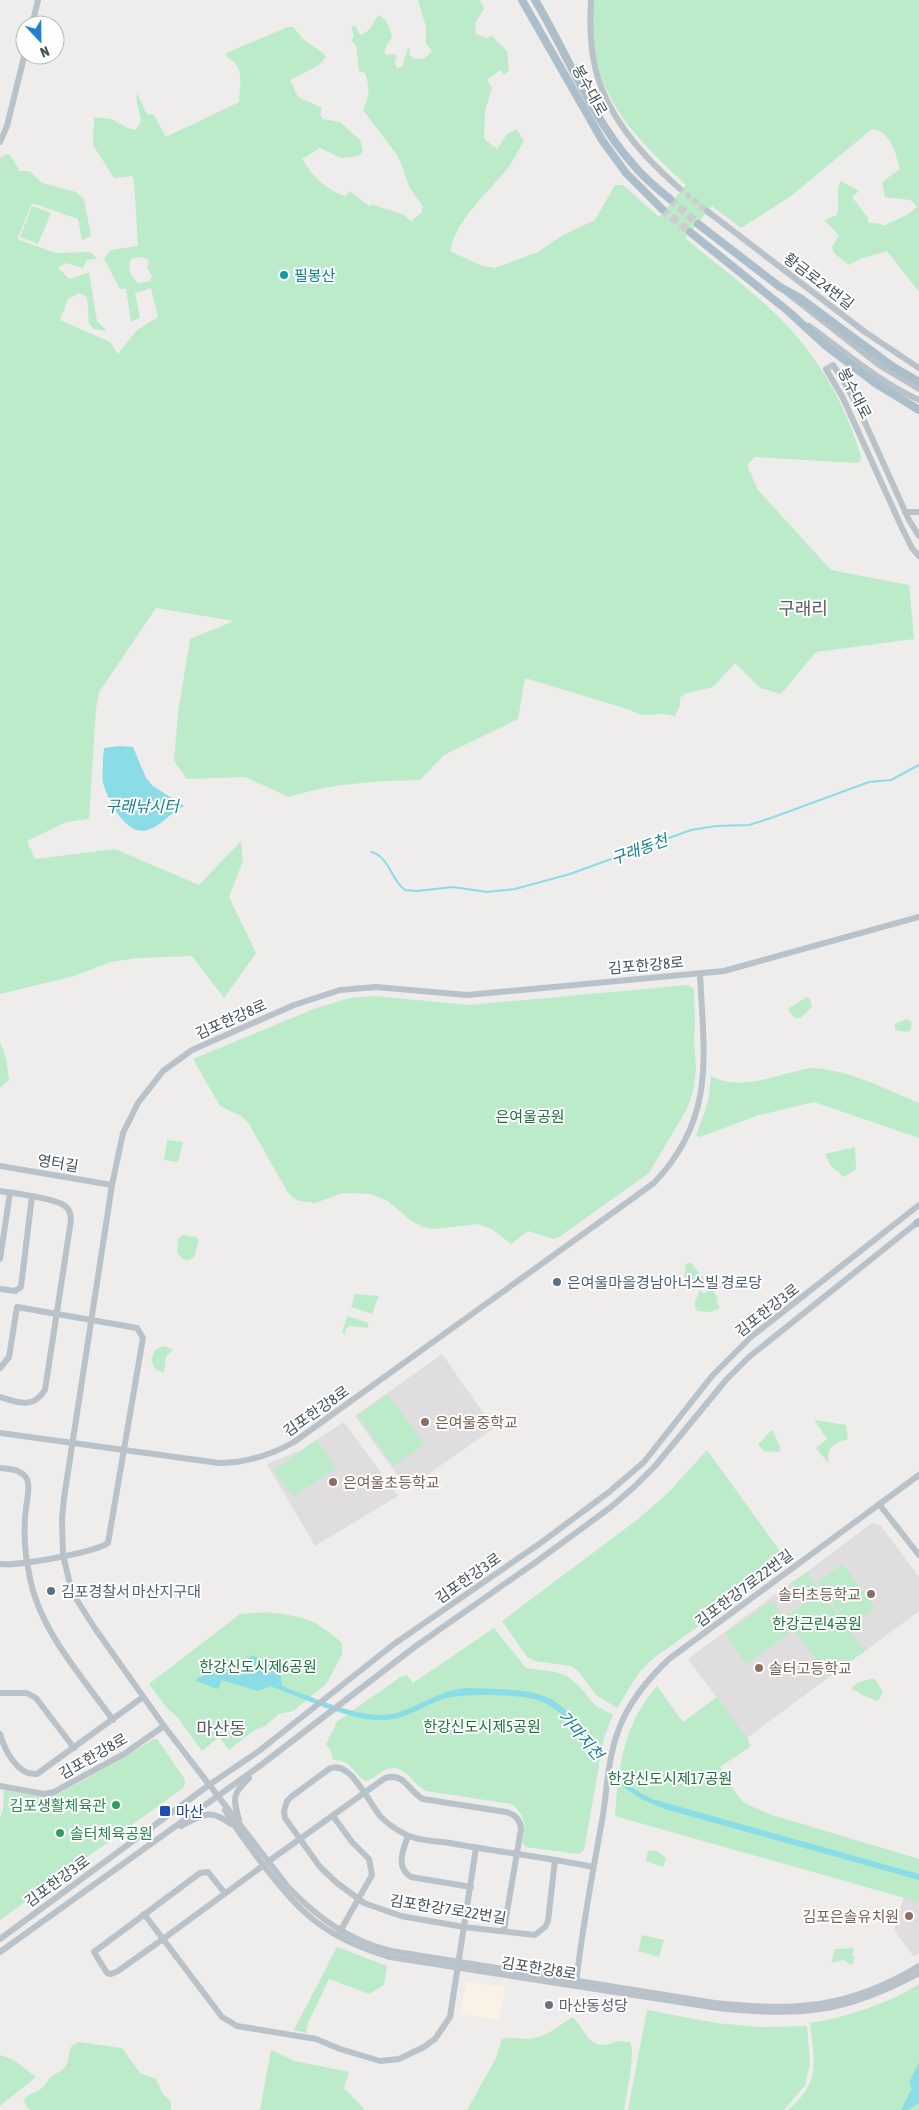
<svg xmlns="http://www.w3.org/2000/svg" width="919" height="2110" viewBox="0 0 919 2110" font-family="'Asap Condensed','Noto Sans KR',sans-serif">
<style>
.commercial{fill:#faf2e4}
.education{fill:#dfdddd}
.green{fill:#bbebc9;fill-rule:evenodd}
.water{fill:#8adce6}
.pier{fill:#efecec}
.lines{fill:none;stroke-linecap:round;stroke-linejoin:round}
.stream{stroke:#8adce6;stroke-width:2}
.minor-tunnel{stroke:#cdcdce;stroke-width:6;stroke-dasharray:6 3;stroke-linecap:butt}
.major-tunnel{stroke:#cdcdce;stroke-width:8;stroke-dasharray:8 4;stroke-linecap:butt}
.minor{stroke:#b8c2c8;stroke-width:6}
.major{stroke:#acbeca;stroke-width:8}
.culture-dot{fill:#0f9aa8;stroke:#fff;stroke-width:2}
.service-dot{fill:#5c6f8a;stroke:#fff;stroke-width:2}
.education-dot{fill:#8d6e63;stroke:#fff;stroke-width:2}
.leisure-dot{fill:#2e9e5b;stroke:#fff;stroke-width:2}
.transit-dot{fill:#1a4fb4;stroke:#fff;stroke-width:2}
.worship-dot{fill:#6b7280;stroke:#fff;stroke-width:2}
.labels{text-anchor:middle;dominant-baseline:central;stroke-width:4;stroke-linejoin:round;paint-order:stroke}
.street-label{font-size:15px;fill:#455158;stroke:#fff}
.culture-label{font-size:15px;fill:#0d838f;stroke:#fff;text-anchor:start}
.park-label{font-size:15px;fill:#1b743f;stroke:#fff}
.service-label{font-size:15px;fill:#4e5e75;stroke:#fff;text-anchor:start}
.education-label{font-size:15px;fill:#785e54;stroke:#fff;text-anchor:start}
.leisure-label{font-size:15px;fill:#27864d;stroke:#fff;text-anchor:end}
.transit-label{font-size:15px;fill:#164399;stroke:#fff;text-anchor:start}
.worship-label{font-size:15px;fill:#5b616d;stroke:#fff;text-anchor:start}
.water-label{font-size:16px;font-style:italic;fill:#13818f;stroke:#fff}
.quarter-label{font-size:18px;fill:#595d60;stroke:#fff}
</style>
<rect width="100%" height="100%" fill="#efecec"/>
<!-- commercial -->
<polygon class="commercial" points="466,1982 505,1987 499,2020 460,2014"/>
<!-- education -->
<g class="education">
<polygon points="442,1354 494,1428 407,1489 355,1416"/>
<polygon points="344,1422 398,1496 315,1546 267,1464 301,1450"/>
<polygon points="872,1523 881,1526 919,1577 919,1611 865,1651 807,1572"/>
<polygon points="792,1582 807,1603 786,1618 829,1677 747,1738 688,1659"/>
<polygon points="904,1897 919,1902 919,1953 914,1957 894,1930"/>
</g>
<!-- green -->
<g class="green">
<path d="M 418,0 L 480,0 L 484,9 L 475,23 L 476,34 L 486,38 L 492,36 L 507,51 L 509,71 L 504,75 L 500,70 L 487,80 L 492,88 L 485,111 L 484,139 L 497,149 L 507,134 L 517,129 L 524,141 C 519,149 515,157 510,165 C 490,192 457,217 450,251 L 482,266 L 495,268 L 538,252 L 563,235 L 595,220 L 615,185 L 623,185 L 659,217 L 686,185 C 646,147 606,111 595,54 C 592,36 593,18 593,0 L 919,0 L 919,292 L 887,251 L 860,259 L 849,265 L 834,253 L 832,247 L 839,235 L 824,220 L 837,215 C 841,205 834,192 841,181 L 859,191 L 852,197 L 868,218 L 868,223 L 877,223 L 884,226 C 895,219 909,217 917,206 L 910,200 L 885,197 L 882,182 L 900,169 C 895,152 892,132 872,129 L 791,196 L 741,228 L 712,206 L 685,238 C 720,268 761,296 792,331 C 824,367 848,411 861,457 L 861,461 L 856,463 L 755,457 L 747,465 L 758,490 L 831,570 L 909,585 L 914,639 L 816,652 L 781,694 L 760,688 L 735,663 L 713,687 L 684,694 L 680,698 L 680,705 L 675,716 L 662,714 L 642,715 L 624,708 L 525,678 L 518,719 L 444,755 L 420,780 C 375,781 332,783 289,797 L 245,777 L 187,779 L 174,761 L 178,713 L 190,639 L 234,621 L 156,608 L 99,692 L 96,709 L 89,819 L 66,822 L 27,841 L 35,859 L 115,849 L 199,885 L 241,841 L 243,861 L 229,897 L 256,953 L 224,998 L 192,956 L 138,958 L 111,962 L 74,976 L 0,994 L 0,158 L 6,154 L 10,155 L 20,171 L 30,171 L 42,183 L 76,192 L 84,199 L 91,236 L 82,240 L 78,219 L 32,203 L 17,239 L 56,253 L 91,252 L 97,259 L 87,260 L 83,268 L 66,263 L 58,268 L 70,279 L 89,272 L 97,321 L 107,331 L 94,329 L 89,324 L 87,297 L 79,293 L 68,299 L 60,320 L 110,342 L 118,354 L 137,330 L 158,317 L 151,288 L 135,293 L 140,318 L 131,322 L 126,289 L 120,289 L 104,259 L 110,250 L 138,246 L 134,179 L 132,176 L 114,178 L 93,145 L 94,117 L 111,119 L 128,128 L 135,130 L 141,122 C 140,112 135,103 137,93 L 147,114 L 154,115 L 166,137 L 239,102 C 240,84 245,66 227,57 L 226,53 L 288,27 L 293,27 L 304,40 L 323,53 L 326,57 L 319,65 L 290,80 L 298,97 L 322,108 L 320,115 L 323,119 L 340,122 L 360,140 L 363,151 L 359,156 L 341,158 L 320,148 L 302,159 C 315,178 323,188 345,196 L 350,191 L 370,207 L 371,204 L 404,215 L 411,221 L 421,213 L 423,207 L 410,188 L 398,156 L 363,110 C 370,96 370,88 365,73 L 359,71 L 356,45 L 351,40 L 354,36 L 351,27 L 355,26 L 360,35 C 369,33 374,23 378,15 C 388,19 390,28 392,38 L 387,44 L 384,53 L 388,55 L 394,54 L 397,57 L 394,62 L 397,68 L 402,67 L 408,48 L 410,49 L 409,55 L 415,59 L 425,58 L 432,51 L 426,43 L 426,27 ZM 142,257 L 149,260 L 147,268 L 152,276 L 150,281 L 138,283 C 131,276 127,270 131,259 Z"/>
<polygon points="32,206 51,213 38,244 20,237"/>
<polygon points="688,985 694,989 695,1026 694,1038 696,1069 694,1088 687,1109 649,1173 559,1237 553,1239 528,1231 511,1244 492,1229 477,1224 436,1229 422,1227 410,1220 388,1201 371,1194 343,1193 315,1203 299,1201 292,1197 287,1191 249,1124 241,1116 220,1106 193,1059 316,1008 350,998 375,996 470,1005"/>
<polygon points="807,997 810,999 812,1007 801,1018 795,1018 790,1013 789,1008"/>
<polygon points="906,1019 910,1020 912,1024 910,1031 906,1032 895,1030 895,1024"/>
<polygon points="0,1042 6,1058 9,1080 0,1088"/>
<path d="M 811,1068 C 848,1069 885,1089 919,1103 L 919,1138 L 814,1102 L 756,1116 L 700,1137 L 696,1136 L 708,1102 L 711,1076 C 743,1093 778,1073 811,1068 Z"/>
<polygon points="167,1140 183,1142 178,1162 164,1160"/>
<polygon points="855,1147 856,1169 844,1177 830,1165 825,1154"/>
<polygon points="183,1235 196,1237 199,1240 194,1257 188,1260 182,1259 177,1252 178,1239"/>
<polygon points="690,1262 704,1279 703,1284 684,1281 686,1264"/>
<polygon points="711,1288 718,1298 716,1300 720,1308 711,1312 697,1311 694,1304 700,1290 704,1294"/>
<polygon points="355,1294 379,1296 372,1314 351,1307"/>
<polygon points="347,1316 369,1323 367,1328 351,1326 346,1328 345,1334 342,1332"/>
<polygon points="163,1346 173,1350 166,1356 164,1373 155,1369 151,1360 155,1350"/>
<polygon points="388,1394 424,1444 394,1466 358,1416"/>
<path d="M 814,1420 L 846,1425 L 848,1439 C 834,1443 825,1448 829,1464 L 816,1448 L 827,1439 Z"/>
<polygon points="771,1430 773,1431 781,1450 778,1452 764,1451 758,1445"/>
<polygon points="317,1440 336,1468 293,1497 274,1470"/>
<polygon points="707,1450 787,1561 752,1581 710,1618 651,1660 638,1674 617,1708 596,1695 578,1671 571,1666 535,1661 527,1657 502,1621 637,1520 668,1493"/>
<polygon points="843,1564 875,1608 849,1626 817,1582"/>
<polygon points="807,1572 865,1651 829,1677 785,1618 806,1603 792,1582"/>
<polygon points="772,1601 793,1630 746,1664 725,1634"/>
<path d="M 266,1612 C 305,1617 312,1617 342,1643 L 342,1655 L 326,1684 L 293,1711 L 279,1714 L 265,1726 L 253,1731 L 229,1750 L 219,1737 L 202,1751 L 178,1718 L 166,1707 L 149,1684 L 240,1614 Z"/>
<path d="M 494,1628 L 526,1668 L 555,1672 L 567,1676 L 579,1686 L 596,1706 L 613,1715 L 604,1738 L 584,1850 L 579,1854 L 525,1847 L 522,1842 C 525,1826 526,1814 511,1804 L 426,1791 C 412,1785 406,1763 387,1769 C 379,1772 374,1779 366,1781 C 351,1773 354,1760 333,1760 L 331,1752 L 326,1744 L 336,1725 L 335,1723 L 399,1678 L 407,1675 L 413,1683 Z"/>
<polygon points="874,1678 883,1692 878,1701 864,1696 851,1688 859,1682"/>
<path d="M 657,1686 L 683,1722 L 717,1697 L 747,1738 L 751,1746 L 720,1767 L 735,1792 L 743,1802 L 753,1807 L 772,1815 L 919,1859 L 919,1902 L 615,1816 C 618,1768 624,1723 657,1686 Z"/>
<polygon points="154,1739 157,1739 184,1778 185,1784 183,1788 0,1920 0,1817 3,1810 4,1790 44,1797 56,1795 115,1763"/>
<polygon points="651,1850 659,1852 666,1858 663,1867 646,1861 648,1851"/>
<polygon points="642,1935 664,1940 659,1957 638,1951"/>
<polygon points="337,1947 387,1966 384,1985 369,1994 329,1979 308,2023 306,2033 294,2030"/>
<polygon points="852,1948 854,1949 852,1956 855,1957 852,1965 843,1960 831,1963 835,1949"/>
<path d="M 919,1984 L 919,2110 L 788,2110 C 822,2081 814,2063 810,2023 C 847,2017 887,2004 919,1984 Z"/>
<polygon points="647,2010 716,2023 760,2027 807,2026 810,2063 805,2085 784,2110 628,2110"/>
<path d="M 572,2017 C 582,2024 587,2044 601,2045 C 612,2045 615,2039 630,2042 C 636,2051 626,2097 624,2110 L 467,2110 L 496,2058 L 502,2039 C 509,2037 518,2039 526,2039 C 544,2039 558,2027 572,2017 Z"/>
<path d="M 79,2042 L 122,2048 L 140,2073 L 156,2079 L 163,2094 L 171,2102 L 171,2110 L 30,2110 L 23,2101 C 31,2091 35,2094 42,2088 C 46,2085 48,2079 52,2076 C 56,2073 62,2071 65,2067 C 72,2058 65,2045 79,2042 Z"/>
<polygon points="271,2050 295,2061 349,2072 344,2088 365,2110 260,2110"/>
<polygon points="0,2055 12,2059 36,2077 0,2106"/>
</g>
<!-- water -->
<g class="water">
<path d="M 119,746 L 133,747 L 146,778 L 153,786 L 184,806 C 171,812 161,826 148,830 C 126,837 108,800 103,783 C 102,776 103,756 104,748 Z"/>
<path d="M 252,1655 L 280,1669 L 282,1685 L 289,1689 C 319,1699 366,1722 397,1713 C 420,1705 440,1691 465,1688 C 487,1689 517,1688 538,1694 C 577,1706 594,1749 620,1777 C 629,1787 641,1793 652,1799 L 919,1874 L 919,1880 L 668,1810 L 643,1800 L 619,1784 L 563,1715 C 555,1709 547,1703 537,1700 C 518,1694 462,1693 443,1699 C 421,1707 404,1721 379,1720 C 349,1720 300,1697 270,1686 L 258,1691 L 222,1680 L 218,1689 L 196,1681 L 197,1678 L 226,1668 L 233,1673 Z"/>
<polygon points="919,2063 919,2103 908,2110 901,2110 912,2088 909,2082"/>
</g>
<!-- pier -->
<polygon class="pier" points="602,1750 619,1772 617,1786 599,1764"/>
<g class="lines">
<!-- stream -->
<path class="stream" d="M 371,852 C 389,856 391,880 405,890 L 417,891 L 453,887 L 487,892 L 515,889 L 570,874 L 691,830 L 716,826 L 749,825 L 771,818 L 869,782 L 891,780 L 919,765"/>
<!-- minor-tunnel -->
<polyline class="minor-tunnel" points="679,188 707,211"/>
<!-- major-tunnel -->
<g class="major-tunnel">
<polyline points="670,199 698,224"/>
<polyline points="662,209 690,232"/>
</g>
<!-- minor -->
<g class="minor">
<path d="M 591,0 C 590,17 590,34 592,50 C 599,108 638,152 679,188"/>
<polyline points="32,25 38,0"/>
<polyline points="0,142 7,126 25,53"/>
<polyline points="707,211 865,332 919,368"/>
<polyline points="787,293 879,365 919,389"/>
<path d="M 809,326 C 845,352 879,382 919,400"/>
<polyline points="905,512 919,512"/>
<polyline points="919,536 909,520 857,405 842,378 833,365 826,369 843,398 902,528 912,548 919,556"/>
<path d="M 919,917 L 724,971 L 467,995 L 376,987 L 340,990 L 294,1005 L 192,1050 L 163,1071 L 138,1103 L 123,1133 L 112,1185 L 64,1498 L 62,1519 L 63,1555 L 69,1580 L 75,1597 L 94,1627 L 164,1726 L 288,1887 C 318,1918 349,1941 391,1951 L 715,2003 C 795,2012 849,2008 919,1966"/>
<polyline points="0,1166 112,1185"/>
<path d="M 0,1191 C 13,1193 56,1198 65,1206 C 69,1209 71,1215 71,1220 L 45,1390 C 33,1409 19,1403 0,1397"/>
<polyline points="0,1259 10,1193"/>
<polyline points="0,1289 15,1291 21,1287 32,1196"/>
<path d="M 0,1368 L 9,1357 L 17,1307 L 137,1328 L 143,1338 L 108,1543 C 93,1553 18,1566 0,1564"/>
<path d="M 0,1433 L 219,1463 C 246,1463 271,1455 294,1442 L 654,1183 C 716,1118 704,1056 700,974"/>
<path d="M 0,1468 C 10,1469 21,1469 27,1479 C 30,1486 28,1494 27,1501 C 23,1525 24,1549 29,1573 C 38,1629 81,1675 113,1720"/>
<polyline points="879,1504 919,1555"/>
<polyline points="0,1693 27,1693 36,1698 74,1748"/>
<path d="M 0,1734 C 5,1751 18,1776 37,1774 L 143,1697"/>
<polyline points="0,1786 44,1794 54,1792 124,1754 164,1726"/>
<path d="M 225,1810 C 235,1828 248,1844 260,1861 C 301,1914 325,1938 390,1957 L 718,2008 C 801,2017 845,2013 919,1973"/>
<polyline points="333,1816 352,1842 369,1859 372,1875 339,1933"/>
<path d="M 239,1820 C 233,1798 232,1794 249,1778"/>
<path d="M 181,1826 C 203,1815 209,1808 231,1824"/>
<path d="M 408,1836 C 403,1850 395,1867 411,1877 L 471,1887"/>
<path d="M 555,1860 L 548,1921 L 545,1927 L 535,1935 L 464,1927 L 401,1916 L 364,1903 L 337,1883 L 320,1867 L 285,1818 L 284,1811 L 287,1801 L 291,1797 L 329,1769 C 350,1758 369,1804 381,1817 C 388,1824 397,1830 405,1834 C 417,1841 436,1841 450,1843 C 498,1852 546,1857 593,1867"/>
<path d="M 269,1861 L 385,1778 C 405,1772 408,1791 423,1799 L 506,1812 C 515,1814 520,1819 521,1829 L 504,1930"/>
<polyline points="264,1865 163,1939 222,2017 237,2026 316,2039 340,2049 380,2061 399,2059 424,2047 435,2039 450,2017 476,1848"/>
<polyline points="144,1914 163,1939 118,1971 111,1974 107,1973 94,1952 200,1873 208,1872 224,1892"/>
<polyline points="0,1939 209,1785 259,1751 394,1644 542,1542 609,1492 644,1462 712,1376 751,1337 919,1205"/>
<polyline points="0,1952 261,1765 416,1646 536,1562 611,1507 634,1487 656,1465 726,1380 749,1357 919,1221"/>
<path d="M 576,1984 C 582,1927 593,1871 603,1815 C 608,1781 608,1752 623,1719 C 634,1696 650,1677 669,1659 L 919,1475"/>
</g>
<!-- major -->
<g class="major">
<polyline points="522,0 602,140 626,173 662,209"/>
<path d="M 535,0 C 567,53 590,115 631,162 C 642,176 656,188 670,199"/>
<polyline points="698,224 780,287 800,298 892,366 919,382"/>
<polyline points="690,232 788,311 825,345 875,383 919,410"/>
<polyline points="917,1223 919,1222"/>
</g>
</g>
<!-- markers -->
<circle class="culture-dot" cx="284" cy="275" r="5"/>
<g class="service-dot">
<circle cx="557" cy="1282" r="5"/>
<circle cx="51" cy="1591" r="5"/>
</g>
<g class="education-dot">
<circle cx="425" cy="1422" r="5"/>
<circle cx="333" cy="1482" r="5"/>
<circle cx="871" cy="1594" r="5"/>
<circle cx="759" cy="1668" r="5"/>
<circle cx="909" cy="1916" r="5"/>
</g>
<g class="leisure-dot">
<circle cx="116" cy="1805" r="5"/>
<circle cx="60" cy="1833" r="5"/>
</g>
<rect class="transit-dot" x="159" y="1805" width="12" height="12" rx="2.5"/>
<circle class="worship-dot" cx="549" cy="2005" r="5"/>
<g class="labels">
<!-- street labels -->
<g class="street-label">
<text transform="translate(590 90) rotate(61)">봉수대로</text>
<text transform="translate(819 281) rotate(37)">황금로24번길</text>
<text transform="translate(855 393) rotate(63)">봉수대로</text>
<text transform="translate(646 965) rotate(-5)">김포한강8로</text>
<text transform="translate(231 1019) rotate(-24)">김포한강8로</text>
<text transform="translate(58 1163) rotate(9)">영터길</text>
<text transform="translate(767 1310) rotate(-38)">김포한강3로</text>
<text transform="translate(316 1411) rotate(-35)">김포한강8로</text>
<text transform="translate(468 1578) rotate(-35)">김포한강3로</text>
<text transform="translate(744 1588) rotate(-37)">김포한강7로22번길</text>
<text transform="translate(93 1756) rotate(-30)">김포한강8로</text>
<text transform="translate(57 1881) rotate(-36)">김포한강3로</text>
<text transform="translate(448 1909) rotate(9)">김포한강7로22번길</text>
<text transform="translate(539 1968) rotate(9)">김포한강8로</text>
</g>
<!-- culture labels -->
<g class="culture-label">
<text x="294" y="275">필봉산</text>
</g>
<!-- park labels -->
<g class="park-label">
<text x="530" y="1116">은여울공원</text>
<text x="817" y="1623">한강근린4공원</text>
<text x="258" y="1666">한강신도시제6공원</text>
<text x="482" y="1726">한강신도시제5공원</text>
<text x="670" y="1778">한강신도시제17공원</text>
</g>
<!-- service labels -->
<g class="service-label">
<text x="567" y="1282">은여울마을경남아너스빌 경로당</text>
<text x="61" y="1591">김포경찰서 마산지구대</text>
</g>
<!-- education labels -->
<g class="education-label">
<text x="435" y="1422">은여울중학교</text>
<text x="343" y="1482">은여울초등학교</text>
<text x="861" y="1594" text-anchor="end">솔터초등학교</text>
<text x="769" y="1668">솔터고등학교</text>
<text x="899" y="1916" text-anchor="end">김포은솔유치원</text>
</g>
<!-- leisure labels -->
<g class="leisure-label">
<text x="106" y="1805">김포생활체육관</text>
<text x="70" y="1833" text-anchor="start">솔터체육공원</text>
</g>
<!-- transit labels -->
<g class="transit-label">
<text x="176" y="1811">마산</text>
</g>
<!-- worship labels -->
<g class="worship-label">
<text x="559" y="2005">마산동성당</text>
</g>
<!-- water labels -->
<g class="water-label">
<text x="142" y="806">구래낚시터</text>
<text transform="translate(639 849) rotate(-20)">구래동천</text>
<text transform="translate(581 1735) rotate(49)">가마지천</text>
</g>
<!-- quarter labels -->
<g class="quarter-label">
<text x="803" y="608">구래리</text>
<text x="221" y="1728">마산동</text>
</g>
</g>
<!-- north arrow -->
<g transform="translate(40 40) rotate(158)"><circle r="24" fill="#ffffff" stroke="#b5b9bc"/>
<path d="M0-4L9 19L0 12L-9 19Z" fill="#2280d2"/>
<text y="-8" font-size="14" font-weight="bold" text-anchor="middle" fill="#455158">N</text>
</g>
</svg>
